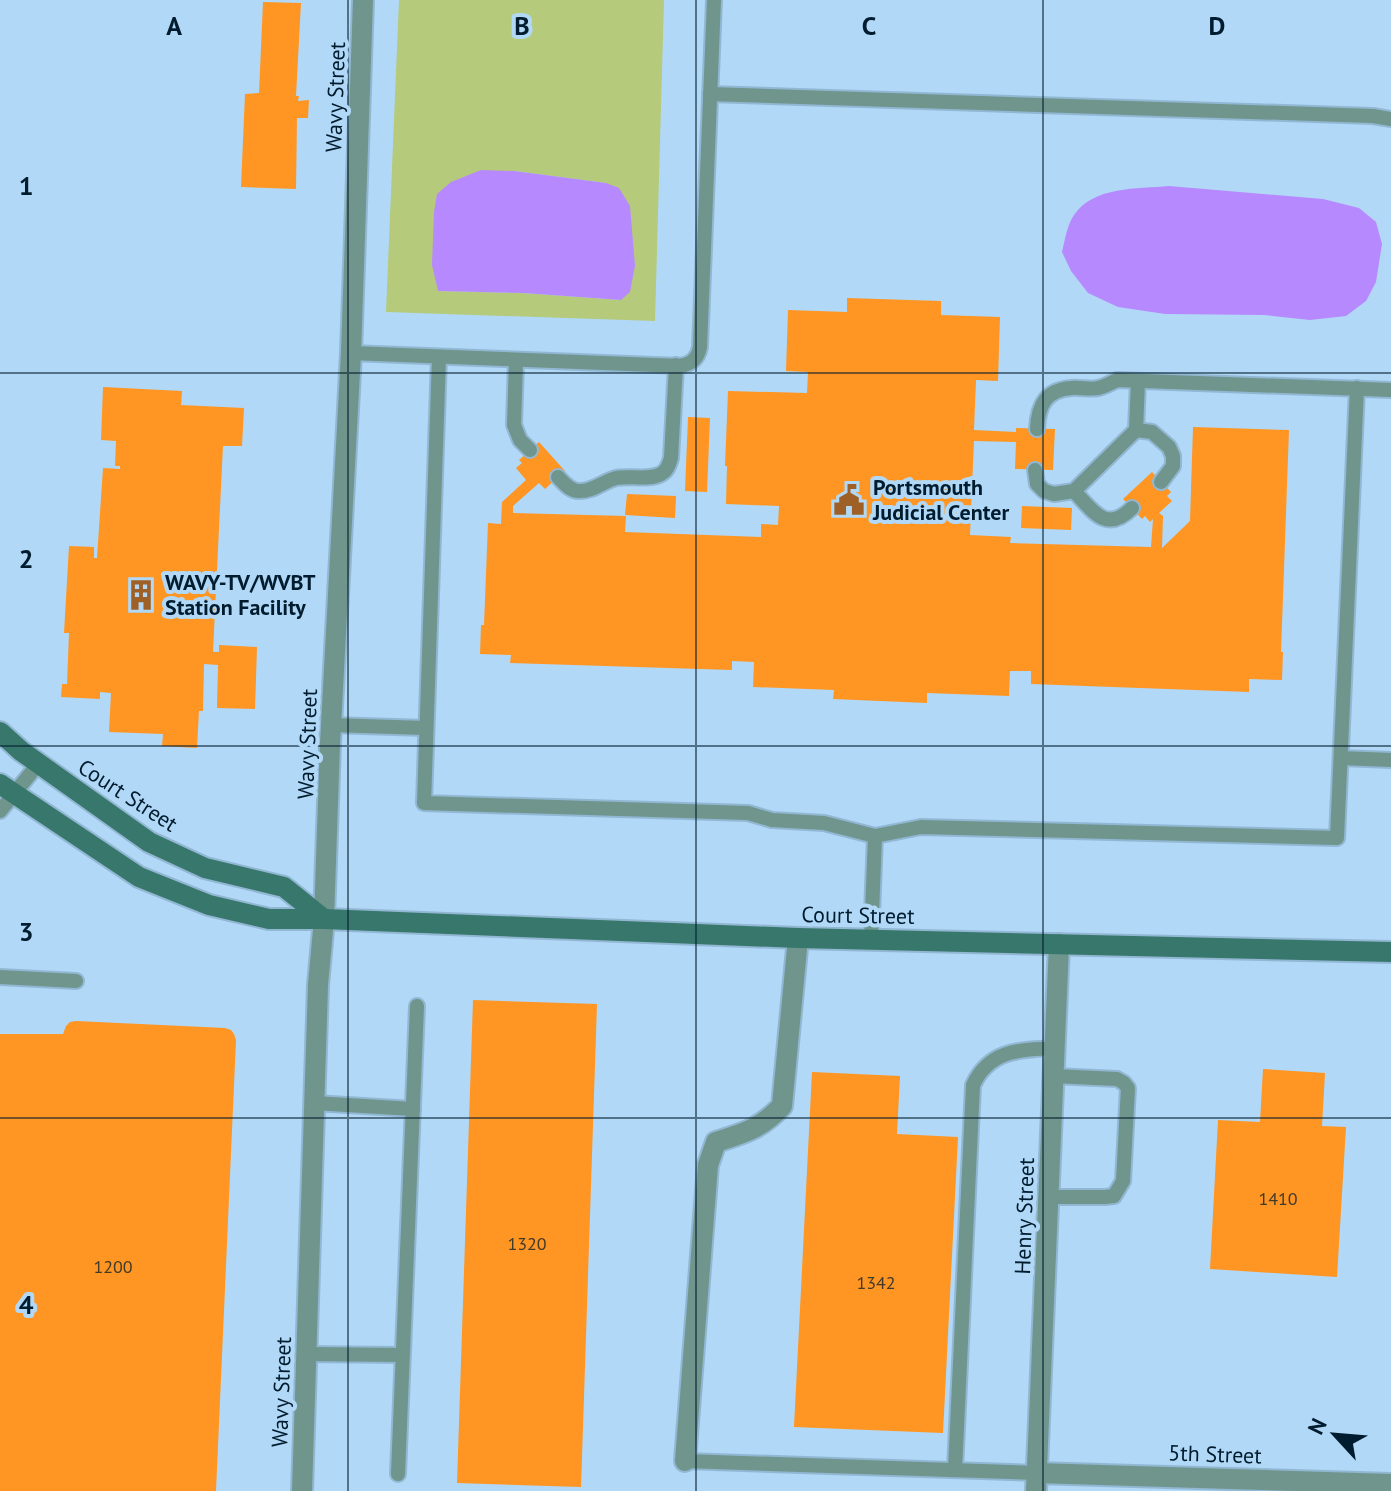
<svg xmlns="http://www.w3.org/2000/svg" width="1391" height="1491" viewBox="0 0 1391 1491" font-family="'PT Sans',sans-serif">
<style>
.green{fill:#b6ca7b;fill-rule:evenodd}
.water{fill:#b789fe}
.building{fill:#ff9522}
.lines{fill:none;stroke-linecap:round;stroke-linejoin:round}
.service-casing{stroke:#91b7d3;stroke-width:18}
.minor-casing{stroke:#91b7d3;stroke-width:24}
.secondary-casing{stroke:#91b7d3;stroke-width:24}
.service{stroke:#6f958d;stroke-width:14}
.minor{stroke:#6f958d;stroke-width:20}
.secondary{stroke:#38776c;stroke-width:20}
.grid{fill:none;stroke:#001c2e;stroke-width:2;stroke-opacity:0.55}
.labels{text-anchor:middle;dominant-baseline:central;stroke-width:8;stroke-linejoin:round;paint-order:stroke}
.number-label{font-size:18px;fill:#403a2b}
.street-label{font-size:22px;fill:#001c2e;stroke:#b1d9f7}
.poi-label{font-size:22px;font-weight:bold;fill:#001c2e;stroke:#b1d9f7;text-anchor:start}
.grid-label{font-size:26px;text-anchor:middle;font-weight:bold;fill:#001c2e;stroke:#b1d9f7;stroke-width:8;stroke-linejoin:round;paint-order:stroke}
</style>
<rect width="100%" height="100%" fill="#b1d9f7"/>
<!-- green -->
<path class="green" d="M 399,0 L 664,0 L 655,321 L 386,312 ZM 514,171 L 606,183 L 621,300 L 523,293 L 438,291 Z"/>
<!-- water -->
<g class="water">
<polygon points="481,170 514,171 606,183 619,188 630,206 635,266 630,292 621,300 523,293 438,291 432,265 434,212 437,194 451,182"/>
<path d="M 1169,186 L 1323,199 L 1359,208 L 1376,222 L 1382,244 L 1376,282 L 1366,301 L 1346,316 L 1310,320 L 1264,315 L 1165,314 L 1118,307 L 1088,293 L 1071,271 L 1062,252 C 1065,240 1067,225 1074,215 C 1094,186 1137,189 1169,186 Z"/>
</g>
<!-- building -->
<g class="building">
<polygon points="263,2 301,3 296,96 299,96 298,101 309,100 308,118 297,118 296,189 241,187 245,94 259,93"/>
<polygon points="847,298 941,301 941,315 1000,317 998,381 976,380 974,430 1016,432 1016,428 1055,429 1053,470 1015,469 1016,442 974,441 970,535 1011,537 1010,543 1151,547 1153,519 1150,522 1145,516 1142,519 1123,499 1152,472 1171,492 1167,496 1172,501 1159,513 1163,516 1162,548 1190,521 1193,427 1289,430 1281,652 1283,652 1282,680 1249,679 1249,692 1031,684 1031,671 1010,671 1009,696 927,693 927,703 833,699 834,690 753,687 754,662 732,661 732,670 510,663 511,655 480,654 481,625 484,625 488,523 501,524 502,502 526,480 516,468 522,463 519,460 539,442 565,471 545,489 539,483 513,506 513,513 626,516 625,532 761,537 761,524 778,525 779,506 726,504 727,466 725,466 728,391 807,393 808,372 786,371 788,310 847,312"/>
<polygon points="103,387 182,391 181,405 244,408 242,446 223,446 213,652 219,652 219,645 257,647 255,709 217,708 218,665 204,664 203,711 199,711 197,748 162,746 163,734 109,732 111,693 100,692 100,699 61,697 62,684 67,684 69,633 64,633 69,546 94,547 94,558 97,558 103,468 120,469 120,466 115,466 116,441 101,440"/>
<polygon points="688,417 710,418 707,492 685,491"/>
<polygon points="627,494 676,496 675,518 625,515"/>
<polygon points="1022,506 1072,508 1071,530 1021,528"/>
<polygon points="473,1000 597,1004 581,1487 457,1483"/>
<polygon points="76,1021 225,1028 231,1030 234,1034 236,1040 216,1491 0,1491 0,1034 63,1034 66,1026 70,1022"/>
<polygon points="1263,1069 1325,1073 1322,1126 1346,1127 1337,1277 1210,1269 1218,1120 1260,1122"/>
<polygon points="812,1072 900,1076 897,1134 958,1137 943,1433 794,1427"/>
</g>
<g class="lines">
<defs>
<g id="service">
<polyline points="710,94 1373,116 1391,119"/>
<path d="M 351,353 L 680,366 C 692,364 698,358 700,347 L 714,0"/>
<polyline points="439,357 424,803 748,813 772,820 824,823 875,836 921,827 1337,838 1357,388"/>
<polyline points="516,360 514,425 520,440 530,450"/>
<path d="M 1037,429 C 1038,405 1046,390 1071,388 C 1080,387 1090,390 1098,388 C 1104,387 1111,383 1117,380 L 1391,390"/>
<polyline points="1136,430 1152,432 1169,447 1173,456 1173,466 1161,482"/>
<polyline points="1035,470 1037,484 1044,491 1054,494 1074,491 1136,430 1138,381"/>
<path d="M 558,477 C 564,483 570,491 579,491 C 592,492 604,481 616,478 C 630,475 648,481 661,474 C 667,471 669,465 671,458 L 676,365"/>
<path d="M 1074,491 C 1093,511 1106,534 1132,508"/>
<polyline points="331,725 426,728"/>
<polyline points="1341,758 1391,760"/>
<polyline points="0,811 39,763"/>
<polyline points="871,940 875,836"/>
<polyline points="0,977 76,981"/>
<polyline points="314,1103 413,1109"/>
<polyline points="1048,1197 1105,1197 1114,1196 1123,1181 1128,1088 1124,1083 1117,1079 1054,1076"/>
<polyline points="306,1354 402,1355"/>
<polyline points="685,1461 1037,1473"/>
<path d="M 955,1470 L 973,1085 C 990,1049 1020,1050 1055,1048"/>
<polyline points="398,1474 417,1006"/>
</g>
<g id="minor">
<path d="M 685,1461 L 708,1165 L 716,1142 C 745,1133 760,1129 782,1106 L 798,938"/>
<polyline points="1037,1473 1391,1484"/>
<polyline points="302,1491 318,985 324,919 330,744 351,353 363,0"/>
<polyline points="1036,1491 1059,944"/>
</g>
<g id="secondary">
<polyline points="0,732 21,751 149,842 205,868 284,887 324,919"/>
<polyline points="0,784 139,877 209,905 269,919 324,919 798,938 1391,952"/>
</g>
</defs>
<!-- service casing -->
<use href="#service" class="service-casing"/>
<!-- minor casing -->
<use href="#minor" class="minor-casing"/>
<!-- secondary casing -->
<use href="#secondary" class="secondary-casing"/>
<!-- service -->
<use href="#service" class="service"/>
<!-- minor -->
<use href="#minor" class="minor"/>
<!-- secondary -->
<use href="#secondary" class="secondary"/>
</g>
<!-- grid -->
<path class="grid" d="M 348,0 L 348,1491M 696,0 L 696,1491M 1043,0 L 1043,1491M 0,373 L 1391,373M 0,746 L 1391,746M 0,1118 L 1391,1118"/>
<!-- icons -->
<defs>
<symbol id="civic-bare" viewBox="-9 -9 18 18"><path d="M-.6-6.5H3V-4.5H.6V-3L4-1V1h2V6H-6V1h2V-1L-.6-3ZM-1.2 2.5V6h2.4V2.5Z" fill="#9e6026" stroke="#b1d9f7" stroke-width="2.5" paint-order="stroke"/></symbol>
<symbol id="building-bare" viewBox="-9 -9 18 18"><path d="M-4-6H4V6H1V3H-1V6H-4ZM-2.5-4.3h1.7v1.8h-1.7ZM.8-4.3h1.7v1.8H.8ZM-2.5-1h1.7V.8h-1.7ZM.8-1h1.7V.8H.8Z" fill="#9e6026" stroke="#b1d9f7" stroke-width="2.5" paint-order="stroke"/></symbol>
</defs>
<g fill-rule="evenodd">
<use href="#civic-bare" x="827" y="478" width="44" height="44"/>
<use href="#building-bare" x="119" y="573" width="44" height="44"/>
</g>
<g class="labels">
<!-- number labels -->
<g class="number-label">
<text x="1278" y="1198">1410</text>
<text x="527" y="1243">1320</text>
<text x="113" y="1266">1200</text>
<text x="876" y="1282">1342</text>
</g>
<!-- street labels -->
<g class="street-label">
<text transform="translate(335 97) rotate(-88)">Wavy Street</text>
<text transform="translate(307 744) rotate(-88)">Wavy Street</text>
<text transform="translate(128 795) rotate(33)">Court Street</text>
<text transform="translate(858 915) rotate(1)">Court Street</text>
<text transform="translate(1024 1216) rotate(-88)">Henry Street</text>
<text transform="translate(281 1392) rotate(-88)">Wavy Street</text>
<text transform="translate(1215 1454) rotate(2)">5th Street</text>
</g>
<!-- poi labels -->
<g class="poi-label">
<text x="873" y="487">Portsmouth<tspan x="873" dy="25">Judicial Center</tspan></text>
<text x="165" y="582">WAVY-TV/WVBT<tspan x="165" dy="25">Station Facility</tspan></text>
</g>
</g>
<g class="grid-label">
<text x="174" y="35">A</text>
<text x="522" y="35">B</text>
<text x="869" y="35">C</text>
<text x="1217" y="35">D</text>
<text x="26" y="195">1</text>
<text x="26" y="568">2</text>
<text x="26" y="941">3</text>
<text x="26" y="1314">4</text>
</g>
<!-- north arrow -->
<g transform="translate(1335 1435) rotate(296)" stroke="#b1d9f7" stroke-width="6" paint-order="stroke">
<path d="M0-6L14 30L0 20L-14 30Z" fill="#001c2e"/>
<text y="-12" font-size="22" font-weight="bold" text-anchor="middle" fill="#001c2e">N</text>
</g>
</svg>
